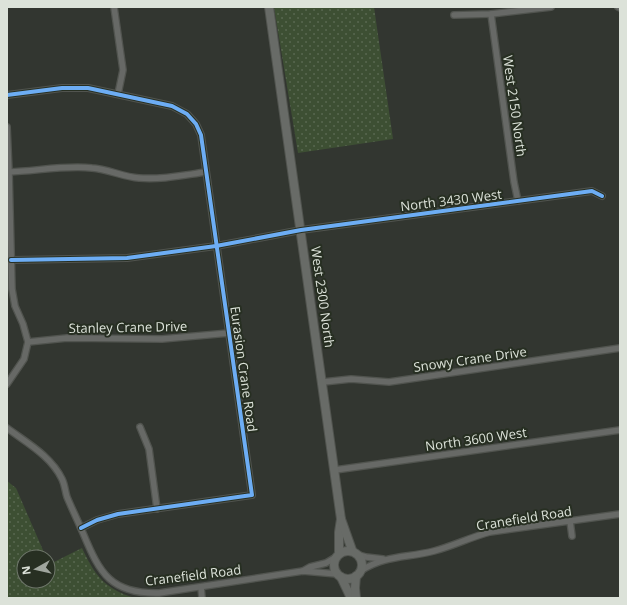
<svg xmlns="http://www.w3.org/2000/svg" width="627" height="605" viewBox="0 0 627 605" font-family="'Open Sans',sans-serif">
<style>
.grass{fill:url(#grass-dots)}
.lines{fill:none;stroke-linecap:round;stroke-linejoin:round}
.street-casing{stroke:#51544f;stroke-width:8}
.secondary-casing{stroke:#51544f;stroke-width:10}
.street{stroke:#676966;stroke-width:5.5}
.secondary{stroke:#686b67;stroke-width:8}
.cycleway-casing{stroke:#272f22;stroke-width:6}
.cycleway{stroke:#6dadf4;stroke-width:4}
.labels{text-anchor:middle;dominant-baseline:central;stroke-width:4;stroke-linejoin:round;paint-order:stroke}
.street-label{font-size:13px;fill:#dce2d9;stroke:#272f22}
</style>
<defs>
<pattern id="grass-dots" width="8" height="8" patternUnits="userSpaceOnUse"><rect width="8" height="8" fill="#3d4f33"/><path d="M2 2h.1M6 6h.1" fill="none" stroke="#586850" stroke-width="1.8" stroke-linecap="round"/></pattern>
</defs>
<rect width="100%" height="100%" fill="#323630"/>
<!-- grass -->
<g class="grass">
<polygon points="274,7 374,7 393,139 298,153"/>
<path d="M 7,481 L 16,488 L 46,557 L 24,557 L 24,581 L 48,581 L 48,561 L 50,564 L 82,548 C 95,576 105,589 135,598 L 7,598 Z"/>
</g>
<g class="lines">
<defs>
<g id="street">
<polyline points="114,7 123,70 118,94"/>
<polyline points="618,7 620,8"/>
<polyline points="491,14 514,182 518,201"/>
<polyline points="454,15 491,14 551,7"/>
<polyline points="7,95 62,88 88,88 172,106 187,114 196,124 201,135 252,495 118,514 97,520 81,528"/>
<polyline points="7,127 9,172 12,289 15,306 23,324 28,342 24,359 7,384"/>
<path d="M 9,172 C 37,171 65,165 92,168 C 108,169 123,177 139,178 C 161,180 184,175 206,172"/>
<polyline points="11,260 127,258 216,246 301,230 592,191 602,196"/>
<polyline points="28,342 67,338 162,339 229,333"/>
<polyline points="323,382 351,379 389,382 620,348"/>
<polyline points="140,427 149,449 157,509"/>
<path d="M 7,428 C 27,443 51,456 62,479 C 65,485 65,491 67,497 C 72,509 78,521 83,533 C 100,574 111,594 159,593 L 303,571 L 337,574"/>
<polyline points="335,470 620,430"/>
<polyline points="570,521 572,536"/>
<polyline points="359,555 366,557 383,559"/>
<path d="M 362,570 C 386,555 407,558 434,551 C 453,546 471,537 490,532 L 620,514"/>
<polyline points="303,571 310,567 326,563 336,557"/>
<polyline points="201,587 202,598"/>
</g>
<g id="secondary">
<polyline points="269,7 341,519 339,532 339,554"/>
<polyline points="341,519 352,550"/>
<circle cx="348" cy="565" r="14"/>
<polyline points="341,577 351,598"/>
<polyline points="356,598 355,588 356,576"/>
</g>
</defs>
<!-- street casing -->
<use href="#street" class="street-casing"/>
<!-- secondary casing -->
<use href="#secondary" class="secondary-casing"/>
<!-- street -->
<use href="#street" class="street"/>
<!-- secondary -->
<use href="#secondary" class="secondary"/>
<defs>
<g id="cycleway">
<polyline points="7,95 62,88 88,88 172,106 187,114 196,124 201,135 252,495 118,514 97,520 81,528"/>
<polyline points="11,260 127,258 216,246 301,230 592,191 602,196"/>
</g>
</defs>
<!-- cycleway casing -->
<use href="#cycleway" class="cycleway-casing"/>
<!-- cycleway -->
<use href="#cycleway" class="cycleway"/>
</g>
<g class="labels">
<!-- street labels -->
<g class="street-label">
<text transform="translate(515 106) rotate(82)">West 2150 North</text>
<text transform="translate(451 200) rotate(-7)">North 3430 West</text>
<text transform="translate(323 297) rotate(82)">West 2300 North</text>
<text transform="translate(128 327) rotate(-1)">Stanley Crane Drive</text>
<text transform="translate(470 359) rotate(-8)">Snowy Crane Drive</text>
<text transform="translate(244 369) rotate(82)">Eurasion Crane Road</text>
<text transform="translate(476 439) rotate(-8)">North 3600 West</text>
<text transform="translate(524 518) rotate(-9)">Cranefield Road</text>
<text transform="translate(193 575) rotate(-7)">Cranefield Road</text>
</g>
</g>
<!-- border -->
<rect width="627" height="605" fill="none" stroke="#dce2d9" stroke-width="16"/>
<!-- north arrow -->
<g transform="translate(36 569) rotate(262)"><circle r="19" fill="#272f22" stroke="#6f776b"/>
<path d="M0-3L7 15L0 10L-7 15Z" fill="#a0a69e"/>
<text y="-6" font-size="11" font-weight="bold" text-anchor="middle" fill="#dce2d9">N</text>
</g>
</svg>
